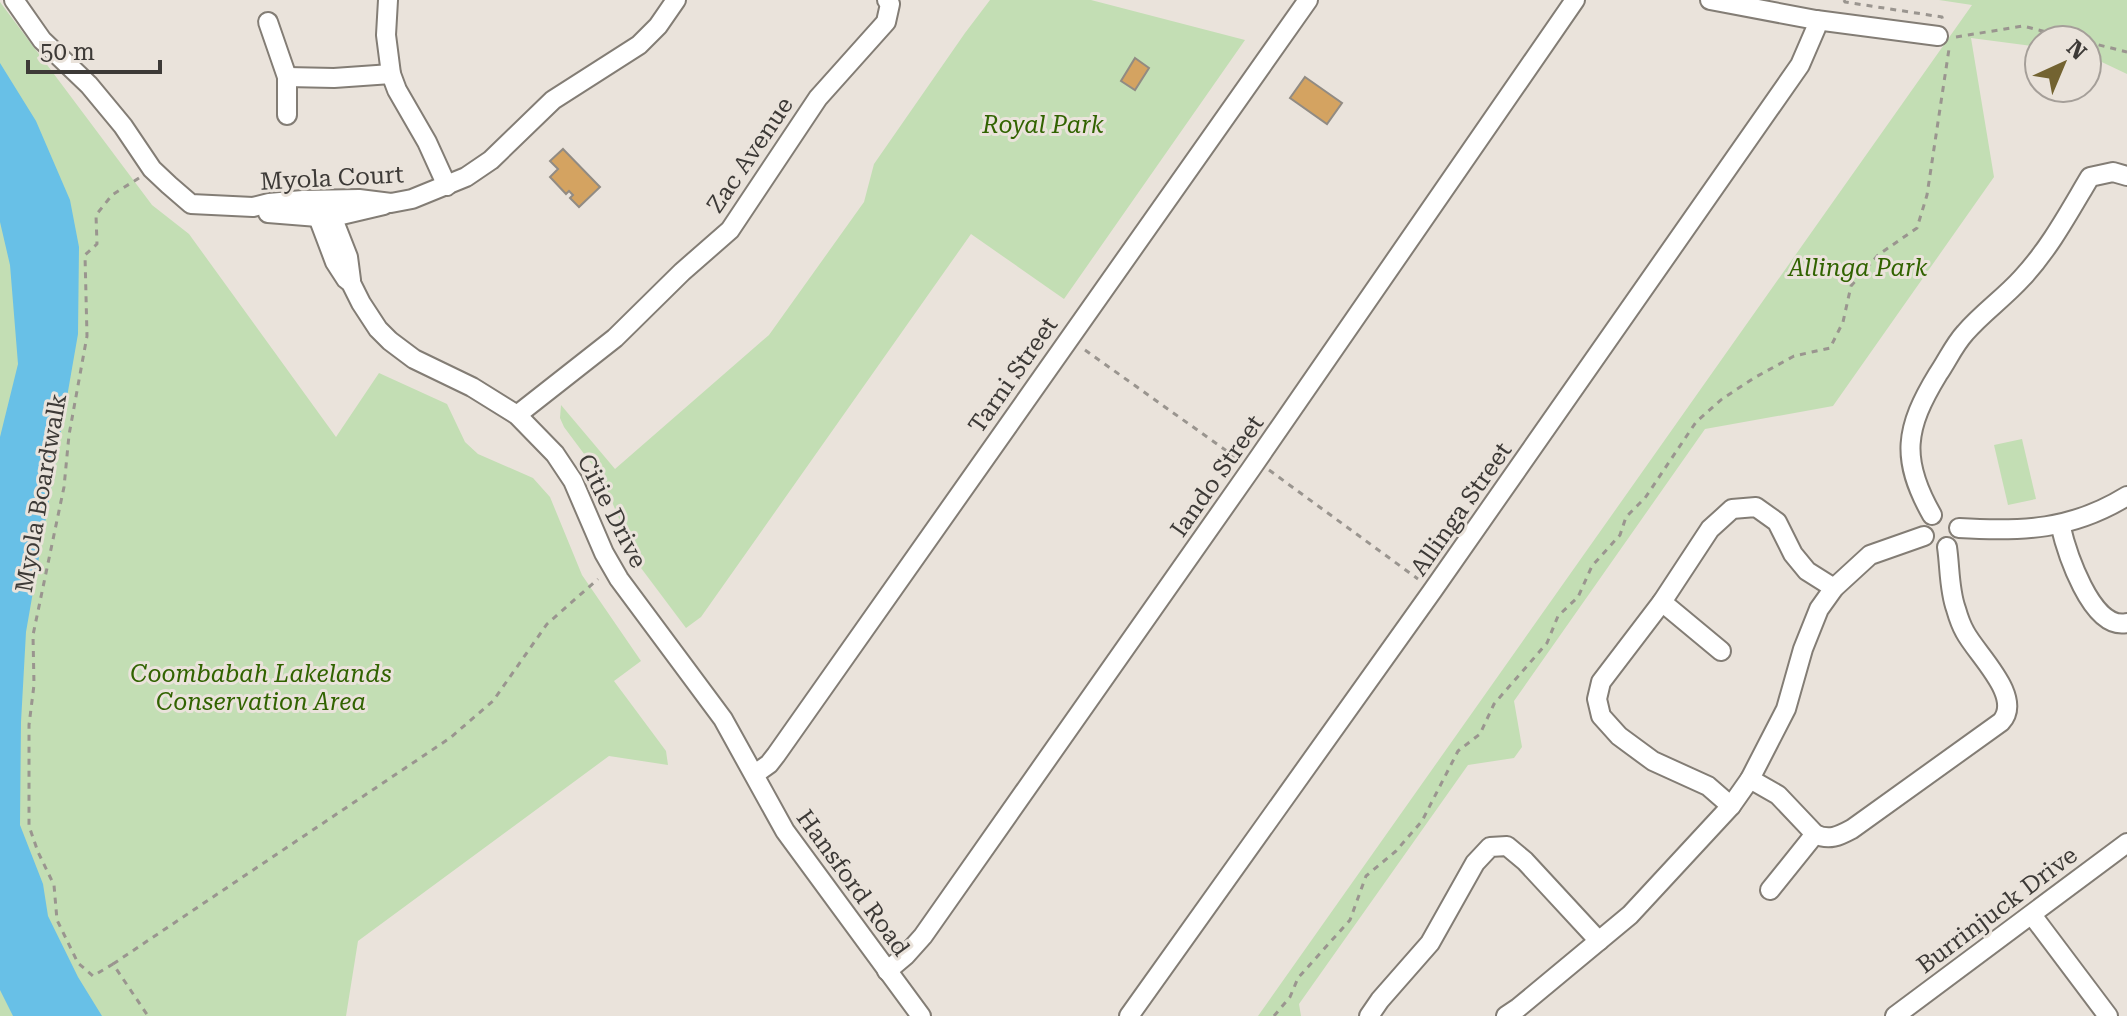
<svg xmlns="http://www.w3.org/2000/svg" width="2127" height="1016" viewBox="0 0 2127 1016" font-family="'Roboto Serif',serif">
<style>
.green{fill:#c3deb4}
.water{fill:#68c0e7}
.building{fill:#d4a361;stroke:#918b83;stroke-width:2}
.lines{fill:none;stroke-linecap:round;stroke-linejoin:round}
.minor-casing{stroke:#837d75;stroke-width:22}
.path{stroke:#9a958f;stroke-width:3;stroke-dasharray:6 6;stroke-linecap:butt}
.minor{stroke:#fff;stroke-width:18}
.labels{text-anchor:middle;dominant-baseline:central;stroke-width:6;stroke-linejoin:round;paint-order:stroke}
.park-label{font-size:24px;font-style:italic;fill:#316300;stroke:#eae3db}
.street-label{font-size:24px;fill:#3d3a37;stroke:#eae3db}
</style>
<rect width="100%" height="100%" fill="#eae3db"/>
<!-- green -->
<g class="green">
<polygon points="990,0 1091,0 1245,40 1064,299 971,234 701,617 686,628 638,564 602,478 564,427 560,418 561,405 615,469 769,335 864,202 874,164 965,33"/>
<polygon points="1939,0 2127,0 2127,74 2087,55 2087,40 2039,40 2039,47 1971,38 1994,177 1833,406 1705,429 1514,701 1522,747 1514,758 1468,765 1299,1004 1301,1016 1258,1016 1972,5"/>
<polygon points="0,2 152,205 189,234 336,437 379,373 447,404 465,442 478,454 533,478 550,497 582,575 641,661 614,681 666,751 668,765 609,756 358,941 346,1016 0,1016"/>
<polygon points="2022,439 2036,499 2008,505 1994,445"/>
</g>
<!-- water -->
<polygon class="water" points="0,63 36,121 70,200 79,247 78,334 26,632 21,722 20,825 43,884 48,916 78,977 102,1016 13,1016 0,990 0,437 18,364 10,265 0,222"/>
<!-- building -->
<g class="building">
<polygon points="1135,58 1149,68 1135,90 1121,81"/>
<polygon points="1305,77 1342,103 1327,124 1290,98"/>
<polygon points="563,149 600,187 579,207 570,198 573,195 569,191 566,194 550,177 558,169 550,161"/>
</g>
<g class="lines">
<defs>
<g id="minor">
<polyline points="14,0 42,40 89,85 123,126 152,169 169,185 191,204 253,207 269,203 303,200 359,199 391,203 412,199 466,177 491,160 553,100 639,45 658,26 676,0"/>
<polyline points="388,0 386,35 391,74 397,90 427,142 447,186"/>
<polyline points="1710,0 1816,20 1938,36"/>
<polyline points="268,22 287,77 287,115"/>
<polyline points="287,77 334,78 391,74"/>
<polyline points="317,200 318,217 335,262 346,279 351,283 361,303 378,329 390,341 414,359 472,387 517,415 555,454 573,481 604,553 619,579 723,719 785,831 921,1016"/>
<polyline points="328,206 348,257 351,280"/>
<polyline points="268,213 318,217 333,217 384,205"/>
<polyline points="517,415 615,338 682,272 730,230 818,98 886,22 890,4 887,0"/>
<path d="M 1932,515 C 1900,459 1905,428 1938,374 C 1947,361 1954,345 1965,333 C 1982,313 2004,298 2022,278 C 2050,248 2069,212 2090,177 L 2113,172 L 2127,176"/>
<path d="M 2060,524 C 2066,550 2091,631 2127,623"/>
<path d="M 1959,528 C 2022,532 2072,530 2127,496"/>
<polyline points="1662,602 1721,651"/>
<polyline points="755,774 769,764 776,755 1308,0"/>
<path d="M 1750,779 L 1778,795 L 1815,834 C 1829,841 1839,836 1852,829 L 2001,722 C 2024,697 1977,655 1965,632 C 1961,625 1958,616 1956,609 C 1949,590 1950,567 1947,547"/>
<polyline points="1731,806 1708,786 1653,761 1619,736 1601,716 1597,699 1601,682 1662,602 1710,529 1732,509 1756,507 1777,522 1793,554 1807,571 1834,588"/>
<polyline points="1770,890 1815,834"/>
<polyline points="2032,915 2108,1016"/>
<polyline points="887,971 906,955 923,936 1251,469 1575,0"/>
<polyline points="1129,1016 1433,590 1800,65 1816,28 1816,20"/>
<polyline points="1369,1016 1380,1000 1430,943 1475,863 1490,847 1507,846 1525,861 1599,941"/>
<polyline points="1506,1016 1518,1008 1630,915 1731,806 1750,779 1786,709 1803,649 1819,609 1834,588 1870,555 1924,536"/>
<polyline points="1895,1016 2127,843"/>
</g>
</defs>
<!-- minor casing -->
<use href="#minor" class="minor-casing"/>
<!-- path -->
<g class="path">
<polyline points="1844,0 1845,2 1942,17 1943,21"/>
<polyline points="1956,37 2023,26 2078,40"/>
<polyline points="2087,42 2127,52"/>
<polyline points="139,178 112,195 96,215 97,244 85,255 87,336 69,435 64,487 33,635 34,685 29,725 29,826 38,852 54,885 57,920 78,963 93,976 113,964 148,1016"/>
<polyline points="1085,350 1238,459"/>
<polyline points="1269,470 1418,579"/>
<polyline points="113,964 450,738 493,701 547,624 598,579"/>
<polyline points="1274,1016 1290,997 1298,978 1350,920 1366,876 1396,851 1422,821 1458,751 1480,734 1494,704 1547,643 1558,616 1578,597 1592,566 1620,535 1626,517 1645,498 1696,422 1722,399 1754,378 1794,356 1830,348 1843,322 1851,286 1878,255 1917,228 1927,195 1949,49"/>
</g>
<!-- minor -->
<use href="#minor" class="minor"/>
</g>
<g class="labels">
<!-- park labels -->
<g class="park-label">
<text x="1043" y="125">Royal Park</text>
<text x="1858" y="268">Allinga Park</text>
<text x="261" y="674">Coombabah Lakelands<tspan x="261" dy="28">Conservation Area</tspan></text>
</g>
<!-- street labels -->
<g class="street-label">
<text transform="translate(750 155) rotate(-56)">Zac Avenue</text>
<text transform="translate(332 178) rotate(-3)">Myola Court</text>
<text transform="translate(1013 375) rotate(-55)">Tarni Street</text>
<text transform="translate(1217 476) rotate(-55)">Iando Street</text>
<text transform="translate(41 493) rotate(-80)">Myola Boardwalk</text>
<text transform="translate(1461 509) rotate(-55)">Allinga Street</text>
<text transform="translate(612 511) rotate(63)">Citie Drive</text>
<text transform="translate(853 883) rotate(54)">Hansford Road</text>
<text transform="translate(1997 910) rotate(-37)">Burrinjuck Drive</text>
</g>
</g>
<!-- north arrow -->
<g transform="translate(2063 64) rotate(44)"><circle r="38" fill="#eae3db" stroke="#a59f99" stroke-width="2"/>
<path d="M0-6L14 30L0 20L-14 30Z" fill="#736331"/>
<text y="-12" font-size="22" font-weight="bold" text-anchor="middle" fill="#3d3a37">N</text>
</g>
<!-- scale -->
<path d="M28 60v12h132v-12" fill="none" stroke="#3d3a37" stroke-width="4"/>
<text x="40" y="60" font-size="24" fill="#3d3a37" stroke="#eae3db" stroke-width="6" paint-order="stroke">50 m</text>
</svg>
